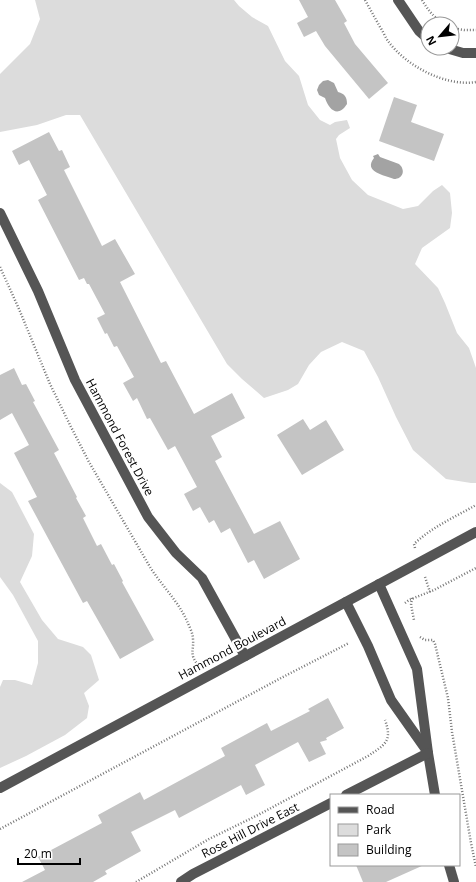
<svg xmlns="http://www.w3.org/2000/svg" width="476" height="882" viewBox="0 0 476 882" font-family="'Open Sans',sans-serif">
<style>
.green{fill:#dcdcdc}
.water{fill:#a3a3a3}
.building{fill:#c4c4c4}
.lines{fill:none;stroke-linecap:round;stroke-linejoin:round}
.path{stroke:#777;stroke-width:2.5;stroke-dasharray:1 2;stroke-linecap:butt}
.minor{stroke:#555;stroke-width:10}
.labels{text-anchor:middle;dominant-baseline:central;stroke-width:4;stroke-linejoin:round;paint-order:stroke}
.street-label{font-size:12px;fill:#000;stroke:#fff}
</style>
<rect width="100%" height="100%" fill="#fff"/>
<!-- green -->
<g class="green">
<polygon points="35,0 234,0 239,6 252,17 268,26 285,61 299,76 308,105 320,120 330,125 335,122 347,120 350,128 339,135 336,139 340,158 352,180 368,195 403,209 418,206 433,191 442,185 450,193 452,213 450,228 422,248 415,264 438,288 445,303 457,333 469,348 476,368 476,483 471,483 446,479 413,450 396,417 378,377 364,351 342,342 321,352 309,365 298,384 288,390 264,398 242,379 227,364 80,115 66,115 37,125 0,132 0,74 30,44 40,19"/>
<polygon points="0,483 12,492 34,534 32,556 20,582 42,620 58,639 83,647 91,655 99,680 84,693 89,706 87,718 65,735 26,756 0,768 0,687 3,680 15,680 32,685 38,663 38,641 13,595 0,577"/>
</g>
<!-- water -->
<g class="water">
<path d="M 328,80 L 334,83 L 338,92 C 345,94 347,97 347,104 C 338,118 329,110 325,98 L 319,95 L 317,90 L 319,85 L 323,81 Z"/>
<path d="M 378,154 L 380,157 L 399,164 C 406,170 403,179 394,179 C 384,175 363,172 374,158 L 373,156 Z"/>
</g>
<!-- building -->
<g class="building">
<polygon points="299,0 335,0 347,21 344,23 355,44 388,83 369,99 325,46 316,31 304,37 297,23 308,17"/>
<polygon points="394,97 417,105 411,122 444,134 434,161 379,141"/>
<polygon points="49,132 59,151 62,150 70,167 64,170 102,246 115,239 135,274 120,282 161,363 166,361 194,414 232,393 245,418 211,436 222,457 215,461 254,534 280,521 300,559 264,579 254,560 248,563 230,528 221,533 214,520 209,523 200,507 193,511 184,494 197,487 175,446 168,450 150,418 147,419 137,398 133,401 123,383 134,377 117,346 114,347 107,333 105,334 97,318 105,314 89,284 87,284 84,278 79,280 38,200 47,195 29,160 19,165 12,151"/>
<polygon points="14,368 22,385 26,384 35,401 33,402 59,450 54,453 77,497 76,498 86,516 83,518 97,546 101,544 112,565 114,564 123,581 122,582 154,640 120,659 87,601 83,603 28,501 37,497 14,453 29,445 12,413 0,420 0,375"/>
<polygon points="303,419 310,430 326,420 344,450 302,475 277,435"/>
<polygon points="328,698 344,728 326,738 327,740 320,742 326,754 309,762 298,742 255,765 265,785 246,795 241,785 179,818 175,810 131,832 141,851 105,871 107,874 93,882 22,882 45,870 38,857 102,823 98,815 140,792 144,800 225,756 221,748 267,723 271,731 310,711 308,709"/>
<polygon points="356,865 424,865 386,882 363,882"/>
</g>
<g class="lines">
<!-- path -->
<g class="path">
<path d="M 365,0 C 370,9 375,18 380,27 C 383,31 385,37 388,41 C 405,65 445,87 476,82"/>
<path d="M 422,0 C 428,10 434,18 445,24"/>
<polyline points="452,28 464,30 476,30"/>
<path d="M 0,267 L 19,309 L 50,384 L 70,425 L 89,462 L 150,567 C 162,586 178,601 187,621 C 189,626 193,633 193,639 C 194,651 189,654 198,665"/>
<path d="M 415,548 L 414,544 C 432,527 455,517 476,505"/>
<polyline points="425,577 430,592"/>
<polyline points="412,598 411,605 414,620"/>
<polyline points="405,603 409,600 434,590 476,568"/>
<polyline points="420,637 425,640 433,640 435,644 448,698 452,732 471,843 476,867"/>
<polyline points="0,829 281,678 349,643"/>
<path d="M 136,882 L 209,839 L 258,815 L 368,756 C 384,745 393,742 385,720"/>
</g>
<!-- minor -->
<g class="minor">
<polyline points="398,0 419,31 428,39"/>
<polyline points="446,48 463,53 476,53"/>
<polyline points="0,213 38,291 75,380 148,517 176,553 202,578 245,656"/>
<polyline points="379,584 417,669 428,753 435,795"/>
<polyline points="346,602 368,646 391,700 427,751"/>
<polyline points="0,788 476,532"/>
<polyline points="346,795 428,753"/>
<polyline points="449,865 454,882"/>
<polyline points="181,882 193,874 331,803"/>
</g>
</g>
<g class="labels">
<!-- street labels -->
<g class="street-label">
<text transform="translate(120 437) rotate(62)">Hammond Forest Drive</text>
<text transform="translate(232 648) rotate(-28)">Hammond Boulevard</text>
<text transform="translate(250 830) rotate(-27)">Rose Hill Drive East</text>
</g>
</g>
<!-- legend -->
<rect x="330" y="794" width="130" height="72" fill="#ffffff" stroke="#999999"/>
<rect x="338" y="807" width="20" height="6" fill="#555555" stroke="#999999"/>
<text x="366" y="814" font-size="12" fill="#000000">Road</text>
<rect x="338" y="824" width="20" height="12" fill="#dcdcdc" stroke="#999999"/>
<text x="366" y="834" font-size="12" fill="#000000">Park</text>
<rect x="338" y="844" width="20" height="12" fill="#c4c4c4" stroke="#999999"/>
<text x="366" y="854" font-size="12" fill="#000000">Building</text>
<!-- north arrow -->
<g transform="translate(440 36) rotate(242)"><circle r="19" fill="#ffffff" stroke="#999999"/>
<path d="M0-3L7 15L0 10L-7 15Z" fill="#000000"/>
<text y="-6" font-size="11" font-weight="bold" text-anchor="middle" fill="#000000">N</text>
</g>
<!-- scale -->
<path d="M18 858v6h62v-6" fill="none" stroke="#000000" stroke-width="2"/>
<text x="24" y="858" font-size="12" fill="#000000" stroke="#ffffff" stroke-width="3" paint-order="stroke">20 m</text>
</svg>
